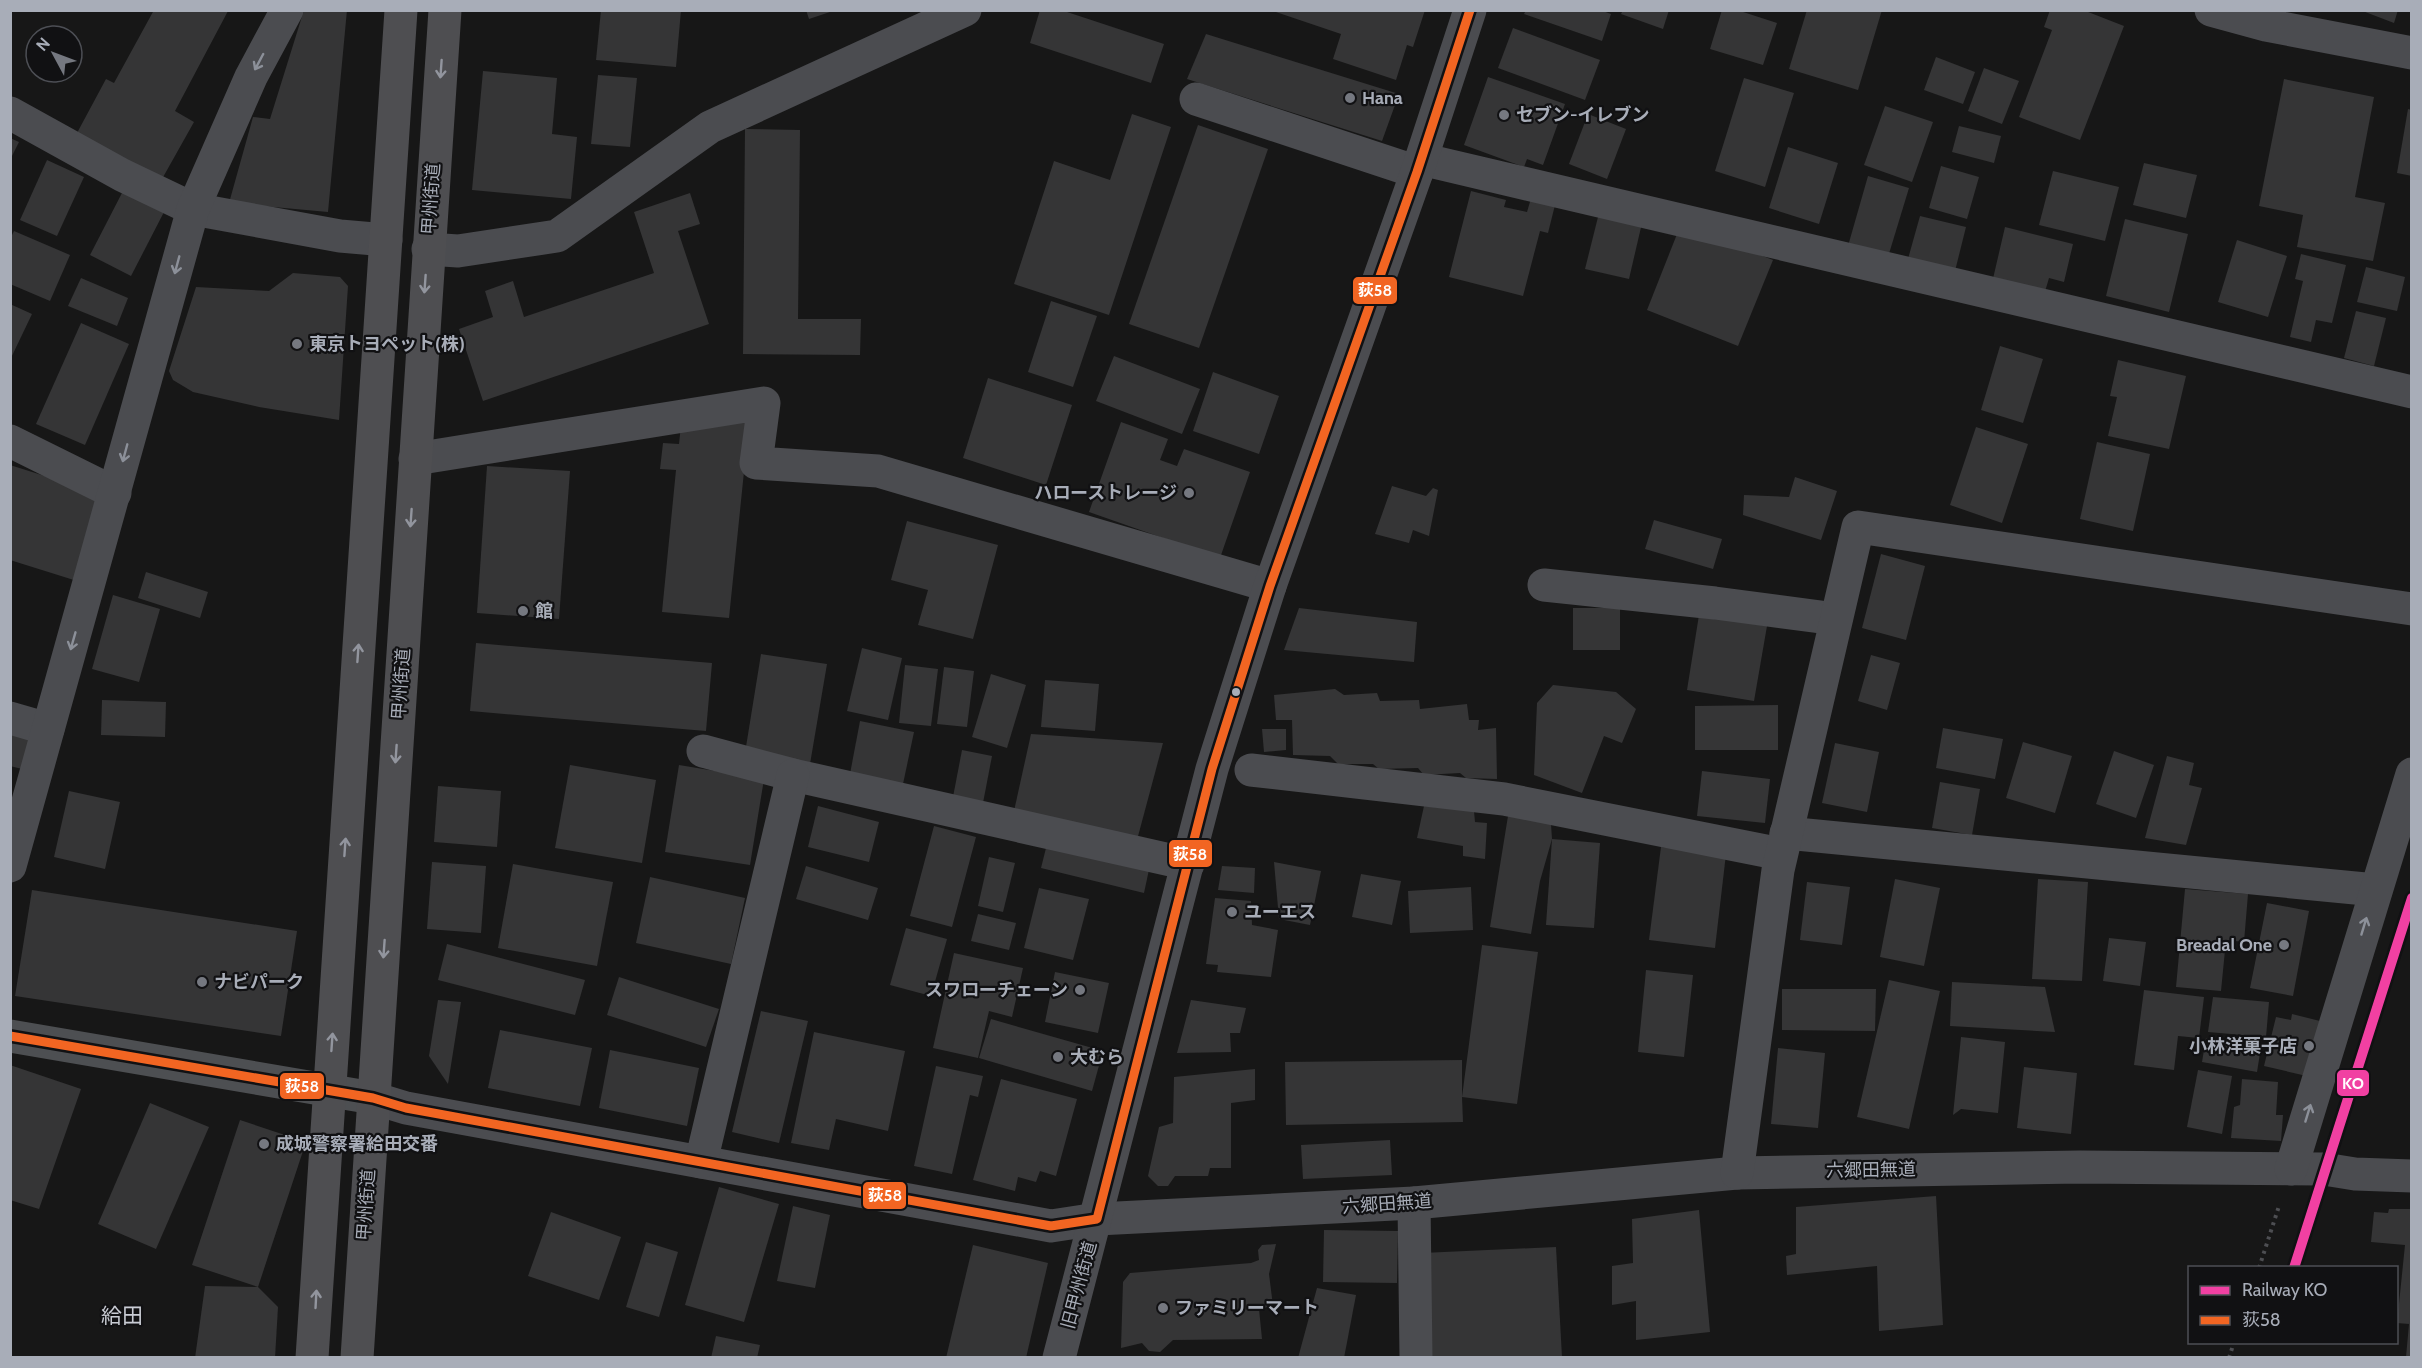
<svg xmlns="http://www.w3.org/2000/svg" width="2422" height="1368" viewBox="0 0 2422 1368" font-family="Cabin,'Noto Sans JP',sans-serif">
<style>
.building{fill:#353536}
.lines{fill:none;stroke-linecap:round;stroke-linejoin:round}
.path{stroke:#4d4e52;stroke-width:4;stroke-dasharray:3 4.5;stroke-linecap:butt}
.minor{stroke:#4b4c50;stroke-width:33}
.major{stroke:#4d4f52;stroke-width:33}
.highway{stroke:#4e4e51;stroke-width:33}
.bus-1-casing{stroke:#111113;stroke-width:14}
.bus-1{stroke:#f26522;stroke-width:9}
.rail-1-casing{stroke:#111113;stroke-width:15}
.rail-1{stroke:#f140a2;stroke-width:10}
.oneway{stroke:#8c9099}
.oneway2{stroke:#92959e}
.poi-dot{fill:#757880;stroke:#111113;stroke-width:2}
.bus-dot{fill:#a8adb8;stroke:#111113;stroke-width:2}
.labels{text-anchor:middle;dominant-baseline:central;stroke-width:4.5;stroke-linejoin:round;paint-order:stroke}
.poi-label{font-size:18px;font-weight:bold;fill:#a8adb8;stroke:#111113;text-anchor:start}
.street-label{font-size:18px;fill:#a8adb8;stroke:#111113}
.quarter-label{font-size:21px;fill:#c9ccd4;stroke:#111113}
.line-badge{stroke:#111113;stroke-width:2}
.badge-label{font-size:16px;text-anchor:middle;font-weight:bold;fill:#fff}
</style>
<rect width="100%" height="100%" fill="#171717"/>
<!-- building -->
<g class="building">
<polygon points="154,10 228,11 175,111 194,122 162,179 77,133 106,79 114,83"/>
<polygon points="304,10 347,10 328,212 229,203 253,117 270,119"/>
<polygon points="601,10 681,10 676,67 596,60"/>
<polygon points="806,10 833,10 833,11 809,19"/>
<polygon points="1040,10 1061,10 1164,44 1151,83 1030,43"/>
<polygon points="1270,10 1425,10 1413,47 1407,45 1396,80 1333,59 1341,34"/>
<polygon points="1526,10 1600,10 1611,14 1602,41 1524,14"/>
<polygon points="1623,10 1669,10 1663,29 1621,14"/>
<polygon points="1722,10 1737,10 1777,23 1763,65 1710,49"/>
<polygon points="1807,10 1882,10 1858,90 1789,69"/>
<polygon points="2050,10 2083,10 2124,26 2080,140 2019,117 2052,30 2044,27"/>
<polygon points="2360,10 2398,10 2394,23"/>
<polygon points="1513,28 1600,60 1585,100 1498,68"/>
<polygon points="1206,34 1399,94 1382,141 1187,79"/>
<polygon points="1936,57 1975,72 1963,104 1924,90"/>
<polygon points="1984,68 2019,81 2002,124 1968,111"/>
<polygon points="483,71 557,78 552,134 577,137 571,199 472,190"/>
<polygon points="598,75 637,78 630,147 591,144"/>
<polygon points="1488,77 1565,104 1543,165 1527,159 1524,167 1464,145"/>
<polygon points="1744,78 1794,93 1765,187 1715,171"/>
<polygon points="2284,79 2374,97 2355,197 2385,203 2373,261 2297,247 2303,215 2259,206"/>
<polygon points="1885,106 1933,122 1912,182 1864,165"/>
<polygon points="2408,109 2412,110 2412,176 2397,173"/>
<polygon points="1132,114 1171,127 1109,315 1014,284 1054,161 1110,180"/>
<polygon points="1588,114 1626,129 1607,179 1569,164"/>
<polygon points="1198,125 1268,149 1199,348 1129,324"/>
<polygon points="1959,126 2001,136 1994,163 1952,152"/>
<polygon points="745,129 800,130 798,319 861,319 860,355 743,354"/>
<polygon points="10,138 19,142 10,160"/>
<polygon points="1788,147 1838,163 1819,224 1769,208"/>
<polygon points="47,160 84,177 57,236 20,220"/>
<polygon points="2144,163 2197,175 2186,218 2133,205"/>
<polygon points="1941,166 1979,177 1967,219 1929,208"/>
<polygon points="2053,171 2119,187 2105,241 2039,225"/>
<polygon points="1868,176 1909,188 1888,257 1848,246"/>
<polygon points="123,191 164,212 131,276 90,255"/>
<polygon points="1471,191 1506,200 1504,207 1527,212 1532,195 1556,201 1548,233 1540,231 1523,296 1449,277"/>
<polygon points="690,193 700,224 678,231 709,324 483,401 459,329 493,317 485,291 513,281 524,317 654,273 634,212"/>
<polygon points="1599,213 1642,223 1629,279 1585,269"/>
<polygon points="1920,216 1966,227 1953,279 1906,266"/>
<polygon points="2125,219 2188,234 2169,312 2106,296"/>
<polygon points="1681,224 1773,260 1738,346 1647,310"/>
<polygon points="2005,227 2073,244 2064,282 2049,278 2044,295 1992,283"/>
<polygon points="14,231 70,255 50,301 10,284 10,239"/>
<polygon points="2237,240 2287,256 2268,317 2218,302"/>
<polygon points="2301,254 2346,265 2332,323 2316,320 2311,342 2290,337 2303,281 2295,279"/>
<polygon points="2366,267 2405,277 2397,311 2357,302"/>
<polygon points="293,273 340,277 348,286 339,420 259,407 193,392 173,380 169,371 196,287 269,291"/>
<polygon points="81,278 128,298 117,326 68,306"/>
<polygon points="1051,301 1097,316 1073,387 1028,372"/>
<polygon points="10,304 32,314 10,360"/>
<polygon points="2356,311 2386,318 2374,366 2344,358"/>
<polygon points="81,323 129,344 85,445 36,424"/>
<polygon points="2000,346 2043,359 2023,423 1981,410"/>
<polygon points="1114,356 1200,389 1182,434 1096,401"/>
<polygon points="2118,360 2186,376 2169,449 2108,436 2117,397 2110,396"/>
<polygon points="1213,372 1279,396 1259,454 1193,431"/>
<polygon points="988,378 1072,405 1046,485 963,458"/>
<polygon points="682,416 749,423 729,618 662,612 676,470 660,469 663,443 679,444"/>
<polygon points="1121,422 1168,439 1160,460 1177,466 1184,449 1250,472 1220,558 1089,512"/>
<polygon points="1976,427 2028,444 2002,523 1950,505"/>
<polygon points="2097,442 2150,454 2133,531 2080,519"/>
<polygon points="10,465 105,495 77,581 10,560"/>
<polygon points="487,466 570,471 559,619 477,613"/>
<polygon points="1795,477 1837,491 1821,540 1743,515 1744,495 1789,497"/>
<polygon points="1392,486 1426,496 1433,488 1438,490 1429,536 1413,530 1409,543 1375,534"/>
<polygon points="1654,520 1722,539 1713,569 1645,549"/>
<polygon points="907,521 998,545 973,639 918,625 928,590 891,580"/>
<polygon points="1881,554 1925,566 1906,640 1862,628"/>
<polygon points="146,572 208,592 200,618 138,598"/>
<polygon points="113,595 160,609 139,682 92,669"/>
<polygon points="1299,608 1417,622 1414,662 1284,650"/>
<rect x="1573" y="608" width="47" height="42"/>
<polygon points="1699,615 1767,626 1754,701 1687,690"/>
<polygon points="476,643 712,663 706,731 470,711"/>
<polygon points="862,648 902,658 888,720 847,711"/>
<polygon points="761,654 827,664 810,764 745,753"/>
<polygon points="1871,655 1900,663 1887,710 1858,701"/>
<polygon points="905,665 938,669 931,726 899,723"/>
<polygon points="944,667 974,671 967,727 937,724"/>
<polygon points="991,674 1026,685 1007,748 972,737"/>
<polygon points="1045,680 1099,684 1095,731 1041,727"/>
<polygon points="1553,685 1616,692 1636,709 1622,743 1604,736 1582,793 1534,775 1537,703"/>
<polygon points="1335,689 1344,695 1377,693 1380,701 1419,700 1420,709 1467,704 1469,720 1479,720 1478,730 1496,728 1497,779 1466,778 1460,773 1424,775 1418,768 1379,769 1373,764 1338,764 1330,756 1293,755 1292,720 1276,720 1274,695"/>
<polygon points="102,700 166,702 165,737 101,735"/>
<polygon points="1778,705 1778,750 1695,750 1695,706"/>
<polygon points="860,721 914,732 903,784 850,774"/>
<polygon points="1943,728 2003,739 1995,779 1936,768"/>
<polygon points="1262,729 1286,729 1286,750 1264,752"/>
<polygon points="10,732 34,737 26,770 10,766"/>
<polygon points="1031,734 1163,743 1137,840 1014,811"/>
<polygon points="2023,742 2072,756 2055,813 2006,798"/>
<polygon points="1835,743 1879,752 1867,812 1822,803"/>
<polygon points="962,750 992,756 983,803 953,797"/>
<polygon points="2114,751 2154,765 2136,818 2096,804"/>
<polygon points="2167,756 2194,763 2189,785 2202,788 2186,845 2145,838"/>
<polygon points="570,765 656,780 642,863 555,848"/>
<polygon points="679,765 764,779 750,865 665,852"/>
<polygon points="1702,771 1770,779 1765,823 1697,816"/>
<polygon points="1940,782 1980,789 1972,835 1932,828"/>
<polygon points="438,786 501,791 497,847 434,842"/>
<polygon points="69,791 120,802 105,869 54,857"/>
<polygon points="818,806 879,822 869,862 808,847"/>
<polygon points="1424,806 1474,811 1475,822 1487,823 1485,859 1463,856 1463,846 1417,838"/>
<polygon points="1508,816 1551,824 1552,839 1540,881 1531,934 1490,927"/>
<polygon points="934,826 976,837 952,927 910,916"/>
<polygon points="1552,839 1600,843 1594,928 1546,925"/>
<polygon points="1048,840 1150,865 1144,893 1041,868"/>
<polygon points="1661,847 1726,854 1715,948 1649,940"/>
<polygon points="989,857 1015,863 1003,912 978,906"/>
<polygon points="432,862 486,866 481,933 427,929"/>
<polygon points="1274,862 1321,871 1310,925 1279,919"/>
<polygon points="513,864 613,882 597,966 498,948"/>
<polygon points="806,866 878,888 868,920 796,899"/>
<polygon points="1222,866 1255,868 1254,893 1218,890"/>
<polygon points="1361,874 1401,881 1392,925 1352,917"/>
<polygon points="650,877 745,898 731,964 636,943"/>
<polygon points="1895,879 1940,888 1924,966 1880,957"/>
<polygon points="2038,879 2088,882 2082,981 2032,979"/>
<polygon points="1807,882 1850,887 1842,945 1800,940"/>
<polygon points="1471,887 1473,930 1410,933 1408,891"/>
<polygon points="1039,888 1089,899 1073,960 1024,948"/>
<polygon points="2185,889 2248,894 2244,942 2226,940 2221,991 2176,987"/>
<polygon points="32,890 297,931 281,1036 15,996"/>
<polygon points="1215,898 1251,901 1252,925 1278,930 1271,977 1217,972 1218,965 1206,964"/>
<polygon points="2267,903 2309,911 2293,996 2250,988"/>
<polygon points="978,914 1016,923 1009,950 971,941"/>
<polygon points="906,928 947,939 931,996 890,985"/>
<polygon points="2109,938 2146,942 2140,986 2103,981"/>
<polygon points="447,944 585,980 575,1015 438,980"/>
<polygon points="1482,945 1538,952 1517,1104 1462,1097 1463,1122 1286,1125 1285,1062 1462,1060 1462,1097"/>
<polygon points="954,953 1023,968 1012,1017 989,1011 978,1058 933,1048"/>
<polygon points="1646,970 1693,975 1684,1057 1638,1052"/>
<polygon points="1055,972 1109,983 1098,1033 1045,1022"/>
<polygon points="619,977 719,1009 706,1047 607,1015"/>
<polygon points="1889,980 1940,991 1909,1129 1857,1117"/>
<polygon points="1952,982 2045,987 2055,1032 1950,1026"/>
<polygon points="1782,989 1876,989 1875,1031 1782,1030"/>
<polygon points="2144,990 2204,997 2199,1038 2178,1036 2174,1070 2134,1065"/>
<polygon points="2213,997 2269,1002 2266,1037 2208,1032"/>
<polygon points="438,1000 461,1002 448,1084 429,1056"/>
<polygon points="1191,1000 1246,1008 1240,1033 1230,1033 1231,1052 1177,1053"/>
<polygon points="761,1011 808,1021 779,1143 732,1132"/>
<polygon points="2292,1014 2324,1022 2311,1077 2264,1066 2276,1017 2291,1020"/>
<polygon points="991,1019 1103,1051 1092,1091 979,1058"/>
<polygon points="500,1030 592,1048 580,1106 488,1088"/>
<polygon points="814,1032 905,1051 888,1131 836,1119 829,1150 791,1143"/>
<polygon points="1961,1037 2005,1042 1998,1113 1961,1109 1953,1115"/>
<polygon points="2206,1038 2261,1047 2257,1072 2202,1062"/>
<polygon points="1778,1048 1825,1053 1818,1128 1771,1124"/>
<polygon points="610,1050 699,1068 687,1126 599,1108"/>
<polygon points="10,1065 81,1089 39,1209 10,1200"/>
<polygon points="936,1066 983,1076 978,1097 970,1095 952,1174 914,1166"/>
<polygon points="2024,1067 2077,1073 2071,1134 2017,1128"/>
<polygon points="1255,1069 1255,1100 1231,1103 1231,1168 1210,1168 1208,1176 1175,1176 1168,1186 1158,1186 1148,1176 1159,1127 1173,1123 1174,1077"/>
<polygon points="2198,1070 2232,1076 2222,1134 2187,1127"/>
<polygon points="1001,1079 1077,1099 1056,1176 1040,1171 1036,1182 1018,1177 1015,1191 973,1180"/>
<polygon points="2242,1079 2278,1082 2276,1115 2283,1115 2281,1141 2231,1138 2234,1107 2240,1105"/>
<polygon points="150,1103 209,1127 156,1249 98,1224"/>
<polygon points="240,1120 306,1142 258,1287 192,1265"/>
<polygon points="1390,1140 1392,1175 1303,1179 1301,1145"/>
<polygon points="719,1187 779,1204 744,1322 685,1305"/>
<polygon points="1936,1196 1943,1325 1879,1331 1877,1266 1787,1275 1786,1256 1796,1254 1796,1207"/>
<polygon points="793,1206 830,1215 815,1288 777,1281"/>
<polygon points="2389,1209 2412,1209 2412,1358 2406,1357 2409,1324 2397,1323 2405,1245 2371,1242 2374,1212 2388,1213"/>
<polygon points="1699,1210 1710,1332 1636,1340 1636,1301 1612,1305 1612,1266 1633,1263 1632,1219"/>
<polygon points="551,1212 621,1237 599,1300 528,1276"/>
<polygon points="1324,1230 1398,1231 1397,1283 1323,1282"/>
<polygon points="646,1242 678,1252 659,1317 626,1307"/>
<polygon points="1276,1244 1269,1274 1273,1306 1259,1309 1262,1339 1173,1340 1160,1352 1149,1351 1142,1343 1121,1348 1123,1282 1130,1273 1251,1263 1259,1260 1258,1250 1262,1245"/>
<polygon points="973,1245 1048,1263 1026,1358 946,1358"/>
<polygon points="1556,1247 1562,1357 1427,1358 1422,1253"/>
<polygon points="205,1286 258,1287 278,1307 275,1358 195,1358"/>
<polygon points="1317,1288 1356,1295 1344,1358 1298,1358"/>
<polygon points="716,1336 760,1345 757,1358 711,1358"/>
</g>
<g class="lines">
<!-- path -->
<g class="path">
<polyline points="2259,1268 2279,1206"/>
<polyline points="2229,1358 2234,1342"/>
</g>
<!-- minor -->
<g class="minor">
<polyline points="2211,10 2266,25 2412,53"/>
<polyline points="1196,99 1417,172"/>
<polyline points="10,113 122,175 193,209 340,236 386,240"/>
<polyline points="1421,159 2412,392"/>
<polyline points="428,249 458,251 557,236 710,127 965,10"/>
<polyline points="10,441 115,493"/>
<polyline points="415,459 764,403 756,463 878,471 1270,586"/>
<polyline points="1544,585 1715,603 1836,619"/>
<polyline points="10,718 48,729"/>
<polyline points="703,751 793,775 1188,864"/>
<polyline points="1251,770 1504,799 1781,854"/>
<polyline points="1786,833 2376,890"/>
<polyline points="10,866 193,209 251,77 287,10"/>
<polyline points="373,1098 406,1108 1051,1226 1097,1219 1414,1203 1737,1173 2080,1167 2324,1169 2355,1174 2412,1176"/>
<polyline points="701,1162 793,775"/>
<polyline points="2291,1169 2412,774"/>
<polyline points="1737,1173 1778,870 1858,527 2412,609"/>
<polyline points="1414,1203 1416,1358"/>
<polyline points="1059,1358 1212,769 1270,586 1417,172 1470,10"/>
</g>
<!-- major -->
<polyline class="major" points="10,1036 373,1098"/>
<!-- highway -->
<g class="highway">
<polyline points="312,1358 401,10"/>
<polyline points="357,1358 445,10"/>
</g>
<defs>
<polyline id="bus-1" points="10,1036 373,1098 406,1108 1051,1226 1097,1219 1212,769 1270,586 1417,172 1470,10"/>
</defs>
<!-- bus-1 casing -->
<use href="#bus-1" class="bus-1-casing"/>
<!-- bus-1 -->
<use href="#bus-1" class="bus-1"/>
<defs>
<polyline id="rail-1" points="2294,1268 2412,898"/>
</defs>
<!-- rail-1 casing -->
<use href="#rail-1" class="rail-1-casing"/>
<!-- rail-1 -->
<use href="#rail-1" class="rail-1"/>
</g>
<!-- one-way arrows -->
<defs><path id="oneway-shaft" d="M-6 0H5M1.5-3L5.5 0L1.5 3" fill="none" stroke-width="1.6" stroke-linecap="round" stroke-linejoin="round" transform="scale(1.5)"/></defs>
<g class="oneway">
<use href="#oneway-shaft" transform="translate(259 62) rotate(118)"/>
<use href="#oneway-shaft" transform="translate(177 265) rotate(105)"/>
<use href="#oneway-shaft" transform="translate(125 453) rotate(105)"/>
<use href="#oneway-shaft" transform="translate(73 641) rotate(106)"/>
<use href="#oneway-shaft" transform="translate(2364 926) rotate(-73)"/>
<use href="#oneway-shaft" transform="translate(2308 1113) rotate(-73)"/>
</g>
<g class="oneway2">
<use href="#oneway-shaft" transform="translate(441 69) rotate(94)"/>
<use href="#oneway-shaft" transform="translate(425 284) rotate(94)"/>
<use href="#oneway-shaft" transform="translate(411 518) rotate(94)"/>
<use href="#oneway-shaft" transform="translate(358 653) rotate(-86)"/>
<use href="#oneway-shaft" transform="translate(396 754) rotate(94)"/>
<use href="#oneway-shaft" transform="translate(345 847) rotate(-86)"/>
<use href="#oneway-shaft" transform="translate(384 949) rotate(94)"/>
<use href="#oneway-shaft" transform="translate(332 1042) rotate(-86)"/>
<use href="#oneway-shaft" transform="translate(316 1299) rotate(-87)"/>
</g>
<!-- markers -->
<g class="poi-dot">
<circle cx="1350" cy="98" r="6"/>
<circle cx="1504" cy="115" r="6"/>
<circle cx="297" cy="344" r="6"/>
<circle cx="1189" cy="493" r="6"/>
<circle cx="523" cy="611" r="6"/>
<circle cx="1232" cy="912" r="6"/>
<circle cx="2284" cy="945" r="6"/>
<circle cx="202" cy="982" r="6"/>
<circle cx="1080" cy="990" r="6"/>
<circle cx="2309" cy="1046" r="6"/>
<circle cx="1058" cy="1057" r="6"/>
<circle cx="264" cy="1144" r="6"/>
<circle cx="1163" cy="1308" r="6"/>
</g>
<circle class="bus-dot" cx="1236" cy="692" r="5"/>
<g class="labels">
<!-- poi labels -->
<g class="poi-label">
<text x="1362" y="98">Hana</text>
<text x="1516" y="115">セブン-イレブン</text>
<text x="309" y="344">東京トヨペット(株)</text>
<text x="1177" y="493" text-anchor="end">ハローストレージ</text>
<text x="535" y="611">館</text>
<text x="1244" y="912">ユーエス</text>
<text x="2272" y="945" text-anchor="end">Breadal One</text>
<text x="214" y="982">ナビパーク</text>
<text x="1068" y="990" text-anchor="end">スワローチェーン</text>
<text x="2297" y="1046" text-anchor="end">小林洋菓子店</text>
<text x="1070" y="1057">大むら</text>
<text x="276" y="1144">成城警察署給田交番</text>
<text x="1175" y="1308">ファミリーマート</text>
</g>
<!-- street labels -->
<g class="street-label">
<text transform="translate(431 199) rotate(-86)">甲州街道</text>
<text transform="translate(401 684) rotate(-86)">甲州街道</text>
<text transform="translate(1871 1170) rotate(-1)">六郷田無道</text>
<text transform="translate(1387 1204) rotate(-4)">六郷田無道</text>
<text transform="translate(366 1205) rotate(-86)">甲州街道</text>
<text transform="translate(1079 1285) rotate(-75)">旧甲州街道</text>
</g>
<!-- quarter labels -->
<g class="quarter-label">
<text x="122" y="1315">給田</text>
</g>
</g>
<g class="line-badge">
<rect x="1352" y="276" width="46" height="29" rx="6" fill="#f26522"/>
<rect x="1168" y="839" width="45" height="29" rx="6" fill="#f26522"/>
<rect x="2336" y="1069" width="34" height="28" rx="6" fill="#f140a2"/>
<rect x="279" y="1072" width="46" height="28" rx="6" fill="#f26522"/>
<rect x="862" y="1181" width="45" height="29" rx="6" fill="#f26522"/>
</g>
<g class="badge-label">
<text x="1375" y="296">荻58</text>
<text x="1190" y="860">荻58</text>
<text x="2353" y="1089">KO</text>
<text x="302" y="1092">荻58</text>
<text x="885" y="1201">荻58</text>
</g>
<!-- border -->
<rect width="2422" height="1368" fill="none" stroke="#a8adb8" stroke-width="24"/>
<!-- legend -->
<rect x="2188" y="1266" width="210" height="78" fill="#111113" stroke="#4d4f55" stroke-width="1.5"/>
<rect x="2200" y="1286" width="30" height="9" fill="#f140a2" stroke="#4d4f55" stroke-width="1.5"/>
<text x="2242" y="1296" font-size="18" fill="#a8adb8">Railway KO</text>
<rect x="2200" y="1316" width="30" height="9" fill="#f26522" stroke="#4d4f55" stroke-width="1.5"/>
<text x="2242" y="1326" font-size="18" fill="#a8adb8">荻58</text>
<!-- north arrow -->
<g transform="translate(54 54) rotate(311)"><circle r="28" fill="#111113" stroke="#4d4f55" stroke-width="1.5"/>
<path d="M0-4.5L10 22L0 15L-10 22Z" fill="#757880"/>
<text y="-9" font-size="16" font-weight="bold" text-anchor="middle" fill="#a8adb8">N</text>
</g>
</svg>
